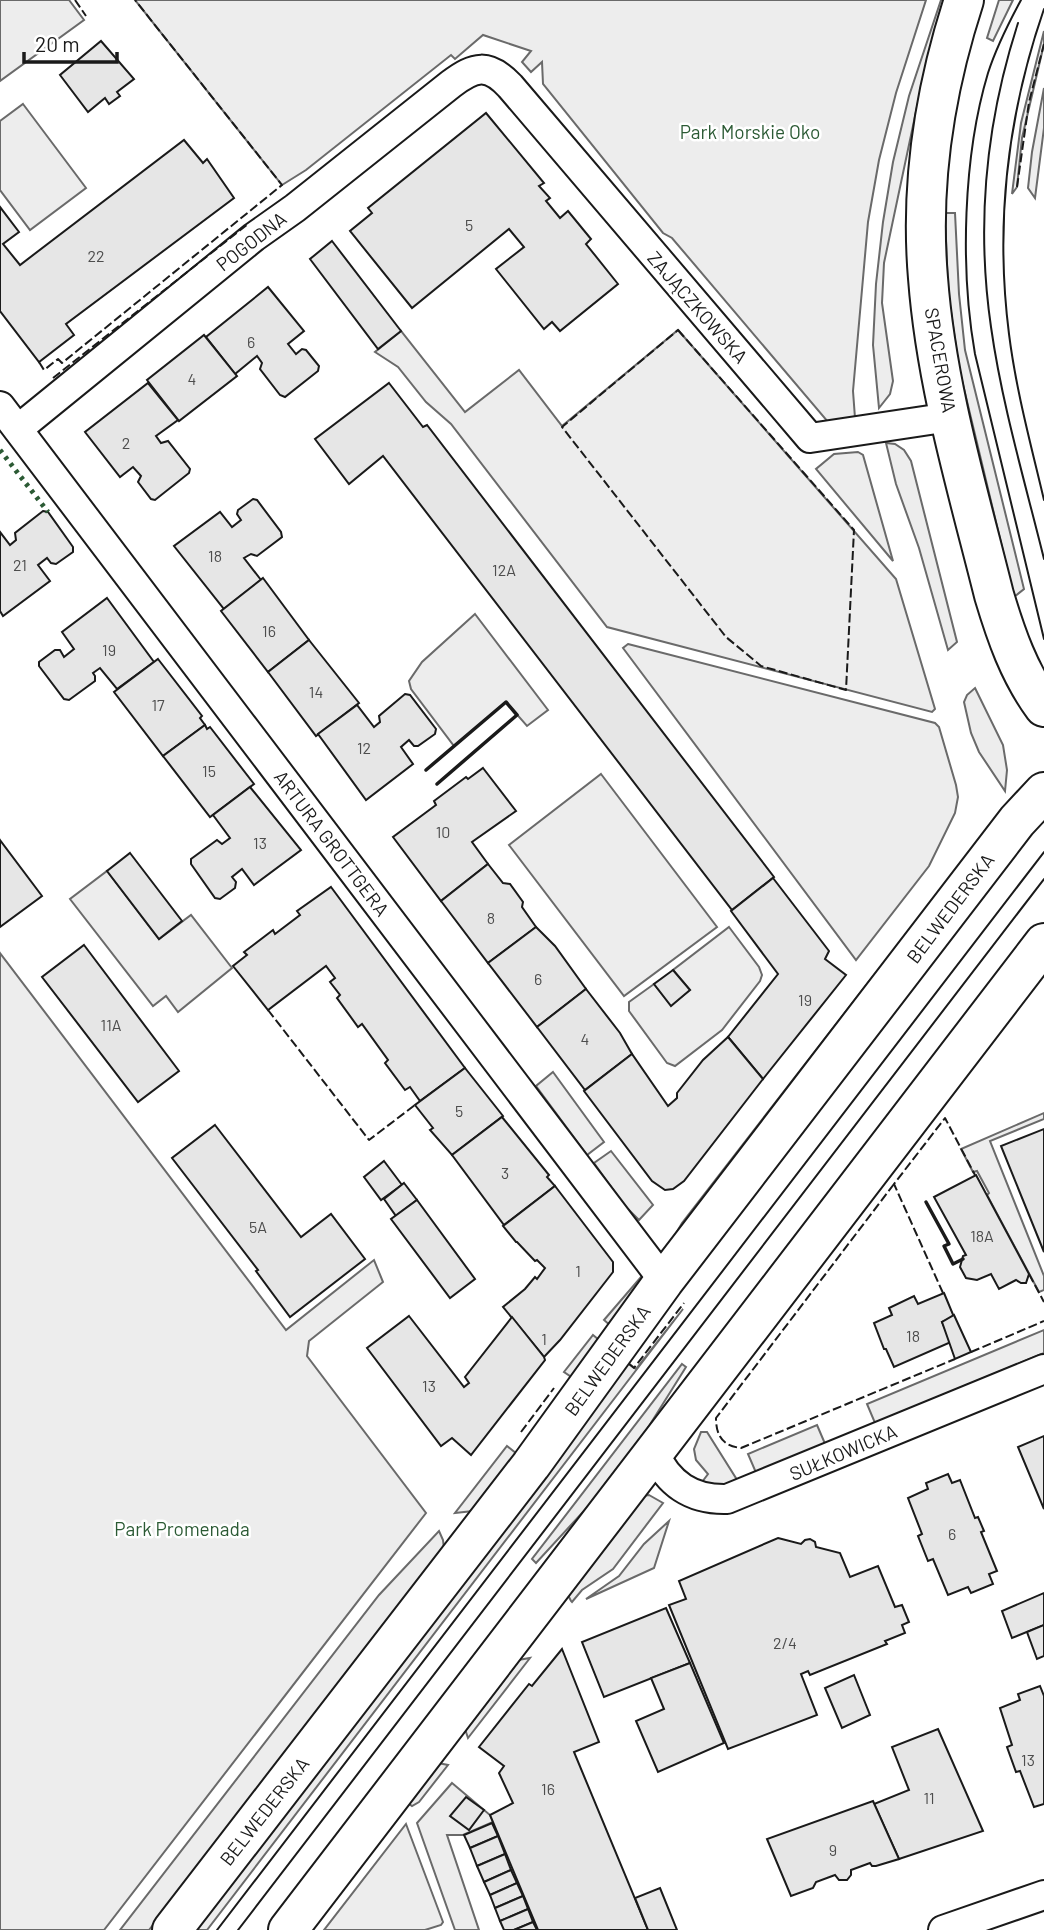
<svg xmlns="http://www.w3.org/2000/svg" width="1044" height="1930" viewBox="0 0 1044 1930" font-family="Barlow,sans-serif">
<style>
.built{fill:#ededed;stroke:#6a6a6a;stroke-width:2}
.building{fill:#e6e6e6;stroke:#1a1a1a;stroke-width:2}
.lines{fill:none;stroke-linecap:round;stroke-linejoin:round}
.minor-casing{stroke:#1a1a1a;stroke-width:32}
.secondary-casing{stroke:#1a1a1a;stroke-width:42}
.minor{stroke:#fff;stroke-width:28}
.secondary{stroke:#fff;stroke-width:38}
.tram{stroke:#1a1a1a;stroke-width:2}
.hedge{stroke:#2b5a34;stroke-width:5;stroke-dasharray:3.5 5;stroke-linecap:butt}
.fence{stroke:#1a1a1a;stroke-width:2;stroke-dasharray:9 3.5;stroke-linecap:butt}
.wall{stroke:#1a1a1a;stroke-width:3.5}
.labels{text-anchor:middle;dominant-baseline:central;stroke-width:5;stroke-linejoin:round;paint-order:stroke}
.number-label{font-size:16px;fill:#4d4d4d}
.park-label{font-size:19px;fill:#2b5a34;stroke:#fff}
.street-label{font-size:19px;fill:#1a1a1a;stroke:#fff}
</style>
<rect width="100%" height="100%" fill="#fff"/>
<!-- built -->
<g class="built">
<polygon points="0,0 69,0 84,20 0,81"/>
<polygon points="135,0 926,0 896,93 879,160 868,222 853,391 855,418 828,422 672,238 663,233 543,84 542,62 531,72 522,62 531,51 483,35 455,59 451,55 306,170 282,185"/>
<polygon points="941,0 948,0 925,69 884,263 882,303 893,381 890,394 879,408 873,345 876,284 883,222 893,162 909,96"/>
<polygon points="999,0 1013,0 993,41 987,38"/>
<polygon points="1044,31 1044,44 1022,138 1017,187 1012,194 1021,123"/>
<polygon points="1044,88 1044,128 1035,198 1028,188 1032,152"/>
<polygon points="23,104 86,188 30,230 0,190 0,121"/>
<polygon points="945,213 955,213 959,294 965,350 1024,589 1014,597 959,368 948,291"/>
<polygon points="678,330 896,579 935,709 932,712 607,627 451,424 426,402 398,367 375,352 401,331 465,412 519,370 562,426"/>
<polygon points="886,443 895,444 904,450 911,461 957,642 948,650 919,548 896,484"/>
<polygon points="858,452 863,455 893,561 816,469 834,454"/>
<polygon points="475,614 548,710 527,726 506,702 454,746 411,689 409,681 422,662"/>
<polygon points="628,644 935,723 939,727 956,785 958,797 955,813 929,866 856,960 623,648"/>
<polygon points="975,688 1003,745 1007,770 1005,791 979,752 971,733 964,702 967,695"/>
<polygon points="601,774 717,927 624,996 509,845"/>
<polygon points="107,871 159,939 191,915 232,968 178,1012 166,996 153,1006 70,899"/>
<polygon points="729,927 759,967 762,975 760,981 722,1030 675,1066 667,1063 629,1011 629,1002 654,984 671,1005 690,990 673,970"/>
<polygon points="0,953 286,1330 374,1260 383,1282 309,1341 307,1356 426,1513 104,1930 0,1930"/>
<polygon points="874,975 875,977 675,1235 682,1223"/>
<polygon points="553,1072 604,1142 587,1155 536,1086"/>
<polygon points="1044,1113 1044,1119 990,1141 1044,1276 1044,1290 1039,1292 987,1195 989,1193 977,1171 973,1172 961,1149"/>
<polygon points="611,1151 653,1205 639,1220 624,1205 594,1163"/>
<polygon points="647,1270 650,1271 612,1327 604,1320"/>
<polygon points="683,1309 207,1930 195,1930 549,1473 628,1363 636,1369"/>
<polygon points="1044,1330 1044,1353 875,1423 867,1404"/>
<polygon points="593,1335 599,1340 573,1378 564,1372"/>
<polygon points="682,1364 686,1367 644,1434 594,1500 536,1563 532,1559"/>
<polygon points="817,1425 826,1446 757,1475 748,1454"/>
<polygon points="701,1432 707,1432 739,1483 724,1487 702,1482 708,1474 696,1460 694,1449"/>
<polygon points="507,1446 517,1454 473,1511 455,1513"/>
<polygon points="649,1495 663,1503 613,1569 582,1590 572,1602 571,1601 568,1595 643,1496"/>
<polygon points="669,1521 654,1568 586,1599 619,1576 644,1544"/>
<polygon points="439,1531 443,1540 444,1549 149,1930 120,1930 379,1595"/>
<polygon points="530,1658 468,1738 465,1729 518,1660"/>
<polygon points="438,1763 448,1765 419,1802 412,1806 408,1803"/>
<polygon points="452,1783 490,1815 493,1822 463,1835 447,1835 479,1930 455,1930 417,1823"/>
<polygon points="406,1824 443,1922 441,1925 425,1930 324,1930"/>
</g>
<!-- building -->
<g class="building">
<polygon points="101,41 134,79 117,92 120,96 109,104 105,98 88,112 60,75"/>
<polygon points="486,113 544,183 539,186 550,198 546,201 560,218 568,211 591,239 586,244 618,284 560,331 552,322 544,329 496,269 524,247 509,229 412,308 350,231 372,213 368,208"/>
<polygon points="184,140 203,163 207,159 234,198 66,324 74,335 39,362 0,311 0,207 19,232 3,244 20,265"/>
<polygon points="332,241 401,331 378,349 310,259"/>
<polygon points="268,287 304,331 288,344 296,354 302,349 306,350 319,366 318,371 285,397 280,395 260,369 262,363 257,356 235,374 206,337"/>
<polygon points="204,335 237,376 179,421 147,380"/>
<polygon points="148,383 178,420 156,436 161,443 168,441 190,469 189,473 155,500 151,499 138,482 141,476 133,467 120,477 85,432"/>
<polygon points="389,383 423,427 427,425 774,877 732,910 383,456 349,484 315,439"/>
<polygon points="253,499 257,500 281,532 282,537 257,556 251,554 244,558 261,580 224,609 174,546 220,512 232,527 241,520 237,514 238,510"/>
<polygon points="43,511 48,512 73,547 73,552 56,564 51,563 47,558 38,565 50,581 3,616 0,611 0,532 10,545 16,540 15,533"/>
<polygon points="263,578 309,640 268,672 221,611"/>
<polygon points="107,598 154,662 117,689 100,668 93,673 95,676 95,681 69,700 64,699 39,666 39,662 55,650 60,650 64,657 74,649 62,632"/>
<polygon points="309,640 359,703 316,736 268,672"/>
<polygon points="158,659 202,716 200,718 205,725 163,756 114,692"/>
<polygon points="405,694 410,695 436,729 435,734 418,746 414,746 409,740 401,747 413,764 366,800 318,734 357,705 374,727 380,722 379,716"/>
<polygon points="205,725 207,729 210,727 254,784 210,817 163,756"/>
<polygon points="483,768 516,811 472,842 488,864 441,901 393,837 436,805 434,801 466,777 468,779"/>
<polygon points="250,787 301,850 254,885 242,869 232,877 236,882 235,888 220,899 215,898 191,864 191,859 217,840 222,844 230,838 213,815"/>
<polygon points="0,840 42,896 0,927"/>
<polygon points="130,853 182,921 159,939 107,871"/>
<polygon points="488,864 503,883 510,884 523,902 522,907 536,927 488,963 441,901"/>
<polygon points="773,878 829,951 825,959 846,975 763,1079 728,1037 778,974 731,911"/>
<polygon points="331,887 465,1068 420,1101 410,1087 405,1090 385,1063 388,1060 362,1024 358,1027 337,998 340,995 330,982 335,978 326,966 268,1010 233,966 247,955 244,952 273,930 275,934 300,915 297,911"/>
<polygon points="536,927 555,946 586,989 537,1027 488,963"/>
<polygon points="84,945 179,1071 138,1102 42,977"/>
<polygon points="673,970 690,990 671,1006 654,984"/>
<polygon points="586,989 620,1033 632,1054 585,1090 537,1027"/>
<polygon points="728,1037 763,1079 684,1181 673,1189 665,1190 652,1181 584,1091 632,1054 668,1106 677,1098 677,1093 703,1060"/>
<polygon points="465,1068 503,1116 452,1155 430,1130 433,1128 415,1105"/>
<polygon points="502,1117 549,1175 547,1177 555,1186 504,1225 452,1155"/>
<polygon points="215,1125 301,1237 331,1214 365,1259 290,1317 256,1271 258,1270 172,1158"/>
<polygon points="1044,1129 1044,1252 1001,1146"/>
<polygon points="384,1161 402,1185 381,1200 364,1177"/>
<polygon points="976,1175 1029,1274 1026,1283 1021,1283 1016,1280 999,1289 991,1274 977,1280 966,1278 960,1267 963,1256 966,1255 934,1197"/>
<polygon points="404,1183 417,1200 396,1216 384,1199"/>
<polygon points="555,1186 613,1262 613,1272 560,1340 544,1357 503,1307 525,1289 535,1277 537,1279 545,1268 537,1260 535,1261 517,1242 516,1242 503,1226"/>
<polygon points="417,1200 475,1279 450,1298 391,1219"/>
<polygon points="944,1293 954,1317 942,1322 951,1342 894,1367 886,1349 884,1349 874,1323 892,1315 889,1308 914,1296 918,1304"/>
<polygon points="954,1315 971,1352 955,1359 942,1322"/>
<polygon points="409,1316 464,1387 469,1383 465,1377 512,1317 544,1357 545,1360 471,1455 452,1438 441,1446 367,1348"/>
<polygon points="1044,1436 1044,1509 1018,1447"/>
<polygon points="948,1474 952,1483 960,1480 975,1518 978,1517 984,1531 981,1532 997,1571 989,1574 993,1584 971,1593 968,1587 948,1595 933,1559 928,1561 918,1536 922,1534 908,1498 928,1489 926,1483"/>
<polygon points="778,1538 801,1544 805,1540 810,1539 815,1542 816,1547 840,1553 850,1577 878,1566 895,1607 902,1605 909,1622 902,1625 905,1633 885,1641 887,1644 810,1675 808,1671 801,1674 817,1715 728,1749 669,1605 686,1599 679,1581"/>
<polygon points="1044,1593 1044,1625 1012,1638 1002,1611"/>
<polygon points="666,1608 690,1663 604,1697 582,1642"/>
<polygon points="1044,1625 1044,1656 1037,1659 1027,1632"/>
<polygon points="562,1649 599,1742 574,1752 648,1930 538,1930 490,1815 513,1803 499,1773 504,1766 479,1747 529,1684 532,1686"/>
<polygon points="690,1663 724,1743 658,1772 636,1721 664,1709 651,1678"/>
<polygon points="854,1675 870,1715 842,1728 825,1688"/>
<polygon points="1040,1686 1044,1696 1044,1804 1034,1807 1020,1771 1016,1772 1007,1747 1012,1745 1000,1708 1020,1700 1018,1694"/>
<polygon points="938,1729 983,1831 899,1859 874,1804 909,1790 892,1747"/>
<polygon points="466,1797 484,1810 469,1830 450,1816"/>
<polygon points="873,1801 899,1859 876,1866 872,1866 870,1863 851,1870 851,1875 847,1880 839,1880 835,1875 816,1882 813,1888 791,1896 767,1839"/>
<polygon points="492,1823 498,1836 470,1848 464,1835"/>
<polygon points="498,1836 505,1854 477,1866 470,1848"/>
<polygon points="505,1854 511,1870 484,1882 477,1866"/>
<polygon points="511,1870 517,1883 490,1895 484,1882"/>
<polygon points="517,1883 523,1896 495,1908 490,1895"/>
<polygon points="660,1888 677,1930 648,1930 635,1898"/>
<polygon points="523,1896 528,1909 500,1921 495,1908"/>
<polygon points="528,1909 533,1922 514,1930 504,1930 500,1921"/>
<polygon points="533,1922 537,1930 514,1930"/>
</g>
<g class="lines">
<defs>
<g id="minor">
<polyline points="0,406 664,1281"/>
<path d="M 18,429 L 254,237 L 295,208 L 451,84 C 475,66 488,63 510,86 L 810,438 L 950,417"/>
<path d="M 654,1452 C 668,1484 692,1500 727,1499 L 1044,1369"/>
<polyline points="943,1930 1044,1895"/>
</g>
<g id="secondary">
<path d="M 964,0 C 935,89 920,184 928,278 C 936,385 968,491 994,595 C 1006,635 1019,673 1044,707"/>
<polyline points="172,1930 531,1465 664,1281 1017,821 1044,792"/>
<polyline points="288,1930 1044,943"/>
</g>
</defs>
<!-- minor casing -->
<use href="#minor" class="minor-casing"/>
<!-- secondary casing -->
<use href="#secondary" class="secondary-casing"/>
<!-- minor -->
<use href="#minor" class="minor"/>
<!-- secondary -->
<use href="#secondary" class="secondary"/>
<!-- tram -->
<g class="tram">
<path d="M 1021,0 C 1008,24 996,48 988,73 C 963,156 960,269 975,354 L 1044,639"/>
<path d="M 1044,9 C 1008,113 995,224 1009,334 C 1016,390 1031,445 1044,500"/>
<path d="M 1018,23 C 986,122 976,224 991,327 C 1002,405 1025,482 1044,559"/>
<polyline points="217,1930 1044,852"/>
<polyline points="238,1930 1044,879"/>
</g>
<!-- hedge -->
<polyline class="hedge" points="0,450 48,512"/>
<!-- fence -->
<g class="fence">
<polyline points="75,0 86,16"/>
<polyline points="1017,187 1029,102 1044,44"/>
<polygon points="678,330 854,530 846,690 761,666 726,637 562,427"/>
<polyline points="39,362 44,370 58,359 62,363 282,185 135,0"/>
<polyline points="53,378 248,224"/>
<polyline points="268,1010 369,1140 415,1105"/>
<path d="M 894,1184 L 716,1418 C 716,1436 723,1446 741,1448 L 955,1359"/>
<polyline points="1029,1274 1044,1302"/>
<polyline points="943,1293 894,1184 945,1118 975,1175"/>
<polyline points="971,1352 1044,1321"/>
<polyline points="629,1364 634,1368 684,1303"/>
<polyline points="521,1432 554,1388"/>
</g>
<!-- wall -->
<g class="wall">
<polyline points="426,770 506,702 517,715 437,784"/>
<polyline points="926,1202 949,1244 944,1246 953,1264 963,1259"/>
</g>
</g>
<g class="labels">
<!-- number labels -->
<g class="number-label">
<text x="469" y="224">5</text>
<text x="96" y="255">22</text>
<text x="251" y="341">6</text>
<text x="192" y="378">4</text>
<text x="126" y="442">2</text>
<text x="215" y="555">18</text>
<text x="20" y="564">21</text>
<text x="504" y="569">12A</text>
<text x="269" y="630">16</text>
<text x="109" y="649">19</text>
<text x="316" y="691">14</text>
<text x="158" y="704">17</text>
<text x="364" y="747">12</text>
<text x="209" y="770">15</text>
<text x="443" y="831">10</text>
<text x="260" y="842">13</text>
<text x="491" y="917">8</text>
<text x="538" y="978">6</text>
<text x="805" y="999">19</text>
<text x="111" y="1024">11A</text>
<text x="585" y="1038">4</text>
<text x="459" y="1110">5</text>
<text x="505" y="1172">3</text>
<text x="258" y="1226">5A</text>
<text x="982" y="1235">18A</text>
<text x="578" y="1270">1</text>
<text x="913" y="1335">18</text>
<text x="544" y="1338">1</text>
<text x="429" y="1385">13</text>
<text x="952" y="1533">6</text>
<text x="785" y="1642">2/4</text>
<text x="1028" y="1759">13</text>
<text x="548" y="1788">16</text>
<text x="929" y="1797">11</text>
<text x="833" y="1849">9</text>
</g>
<!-- park labels -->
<g class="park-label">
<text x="750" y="131">Park Morskie Oko</text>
<text x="182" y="1528">Park Promenada</text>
</g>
<!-- street labels -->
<g class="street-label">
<text transform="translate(251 241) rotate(-38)">POGODNA</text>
<text transform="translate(698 307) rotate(49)">ZAJĄCZKOWSKA</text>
<text transform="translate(941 360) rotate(80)">SPACEROWA</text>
<text transform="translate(332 843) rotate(53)">ARTURA GROTTGERA</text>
<text transform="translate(950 908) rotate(-53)">BELWEDERSKA</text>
<text transform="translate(607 1360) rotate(-54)">BELWEDERSKA</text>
<text transform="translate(843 1452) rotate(-23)">SUŁKOWICKA</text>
<text transform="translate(264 1811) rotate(-52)">BELWEDERSKA</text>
</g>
</g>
<!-- scale -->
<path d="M24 52v10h93v-10" fill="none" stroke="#1a1a1a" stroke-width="3.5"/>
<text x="35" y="52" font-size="21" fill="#1a1a1a" stroke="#ffffff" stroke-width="5" paint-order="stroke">20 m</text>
</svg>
